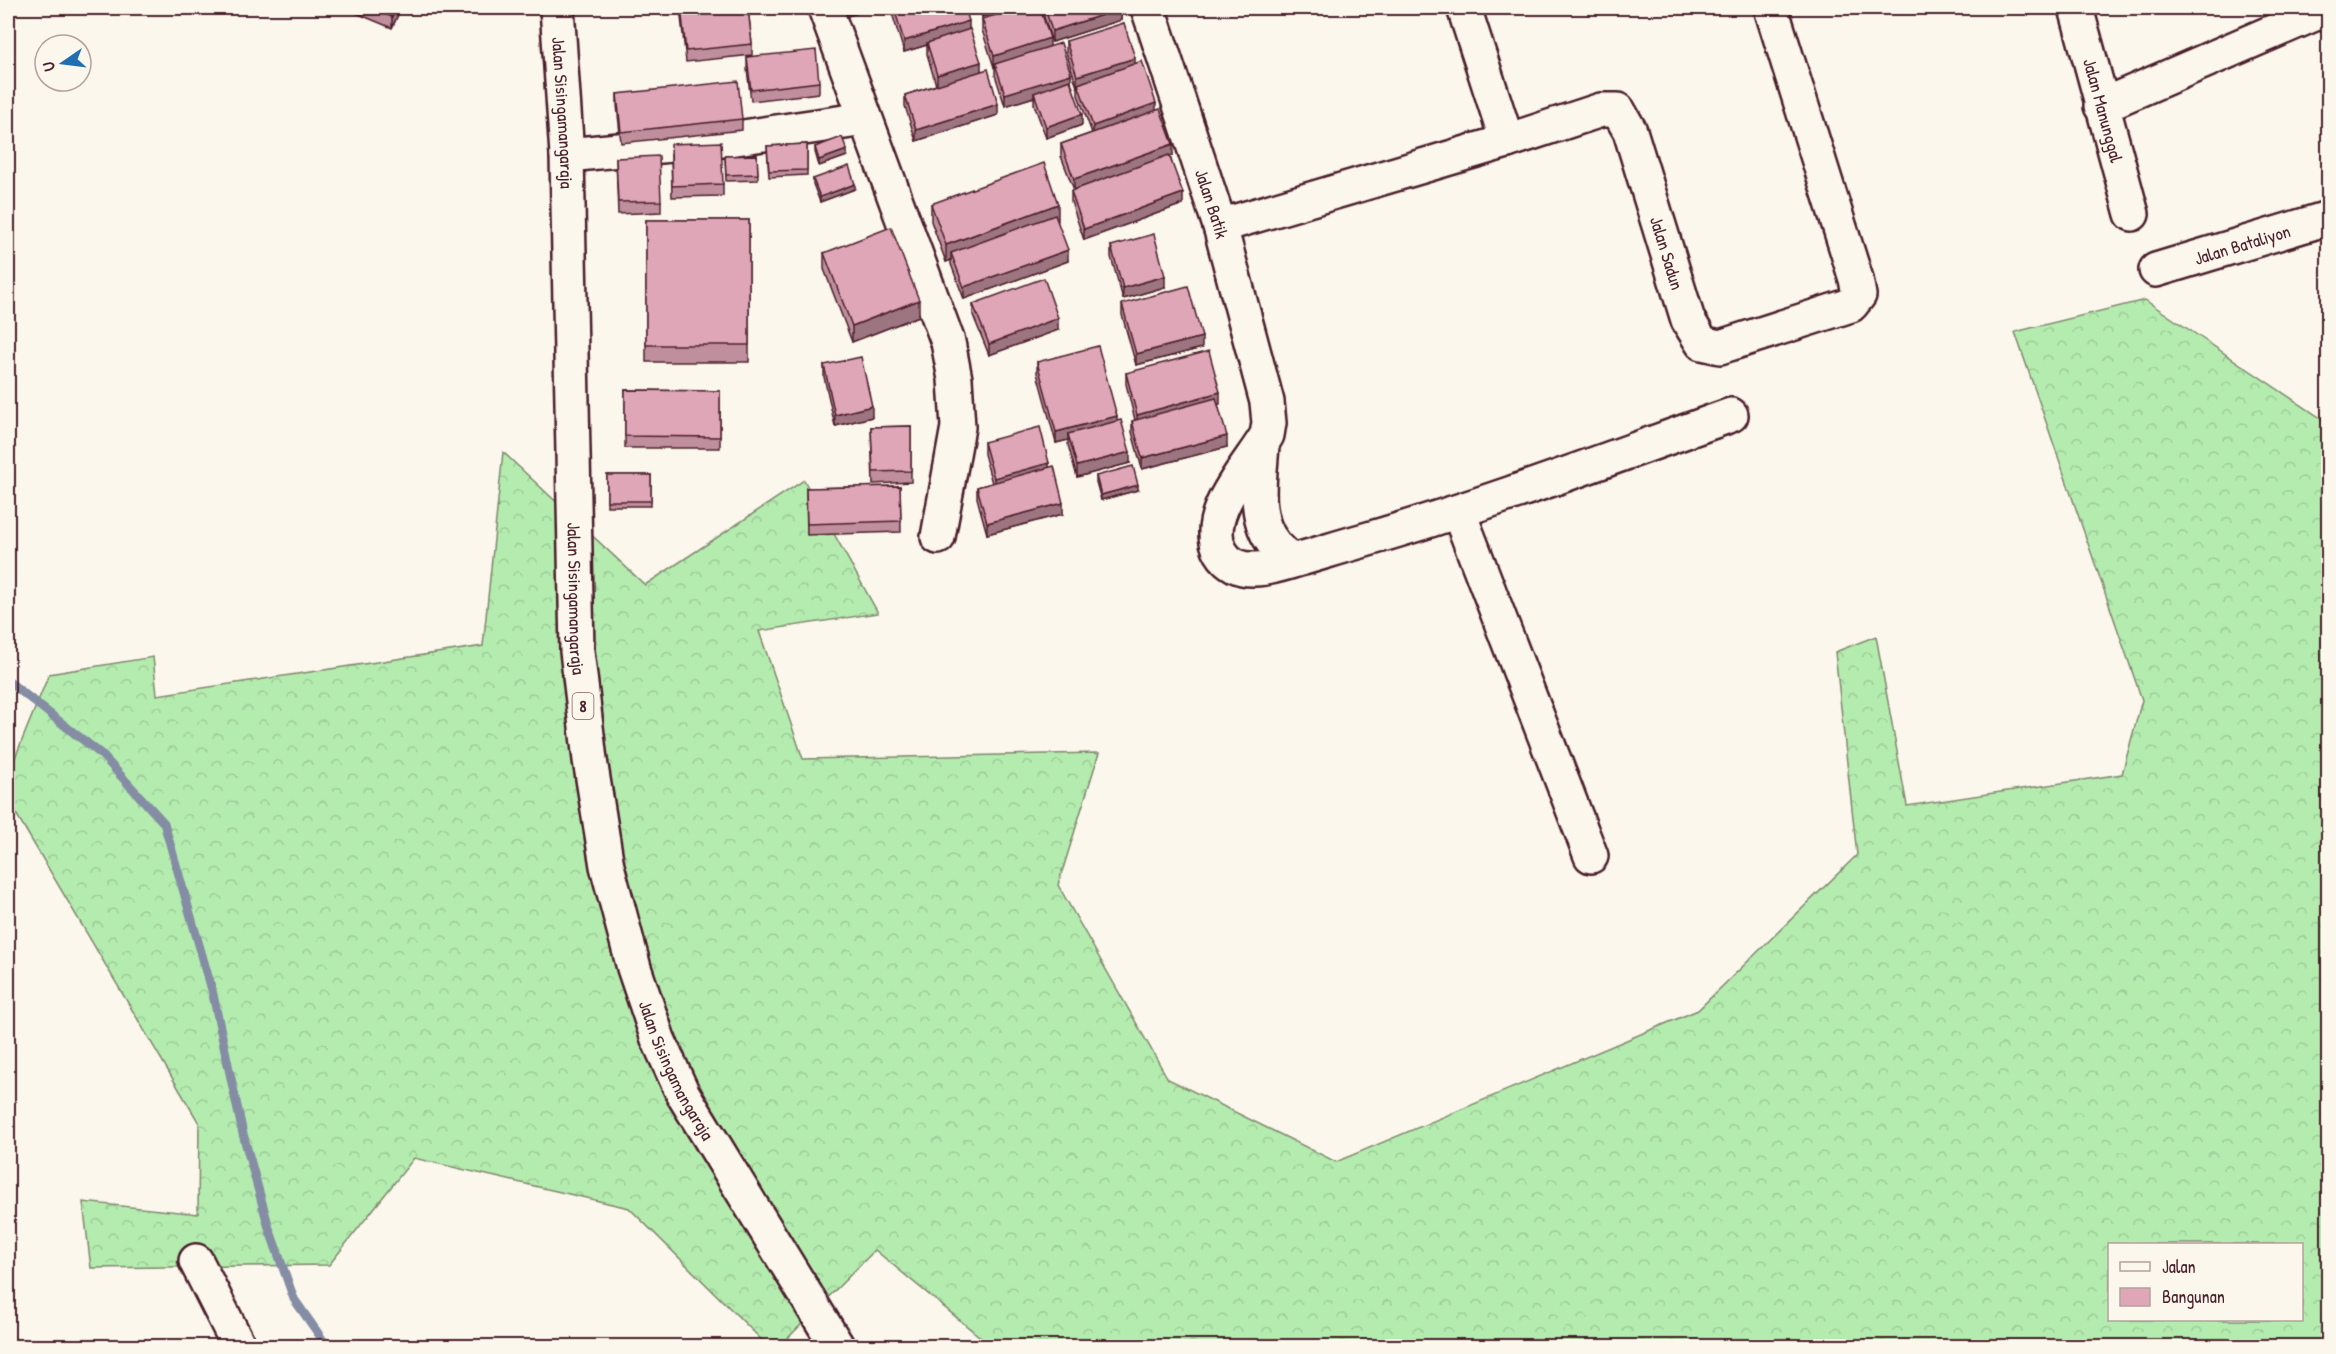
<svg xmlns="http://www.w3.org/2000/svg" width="2336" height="1354" viewBox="0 0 2336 1354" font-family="'Patrick Hand',sans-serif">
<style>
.forest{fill:url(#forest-crowns);stroke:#7f866d;stroke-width:1.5;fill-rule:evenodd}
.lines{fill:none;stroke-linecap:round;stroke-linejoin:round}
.stream{stroke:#858da5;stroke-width:9}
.minor-casing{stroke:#4a1f2b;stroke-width:38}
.highway-casing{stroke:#4a1f2b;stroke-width:38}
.minor{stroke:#fbf7ec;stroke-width:33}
.highway{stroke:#fbf7ec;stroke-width:33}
.wall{fill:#c08f9d;stroke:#4a1f2b;stroke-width:1.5}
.shaded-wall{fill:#9c7480;stroke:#4a1f2b;stroke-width:1.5}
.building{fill:#dfa6b7;stroke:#4a1f2b;stroke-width:1.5}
.labels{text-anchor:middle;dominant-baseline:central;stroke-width:4.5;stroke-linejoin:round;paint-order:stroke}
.shield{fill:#fbf7ec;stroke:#7f6065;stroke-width:1.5}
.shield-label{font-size:16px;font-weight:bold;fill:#4a1f2b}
.street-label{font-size:18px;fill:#4a1f2b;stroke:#fbf7ec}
</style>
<defs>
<pattern id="forest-crowns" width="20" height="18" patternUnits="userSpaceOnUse" patternTransform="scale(1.5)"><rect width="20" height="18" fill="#b4ecaf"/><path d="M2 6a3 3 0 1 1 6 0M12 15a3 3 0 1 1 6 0" fill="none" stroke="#9cca97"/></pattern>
</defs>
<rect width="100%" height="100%" fill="#fbf7ec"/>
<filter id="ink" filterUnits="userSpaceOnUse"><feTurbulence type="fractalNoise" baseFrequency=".0167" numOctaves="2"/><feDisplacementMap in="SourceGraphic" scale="12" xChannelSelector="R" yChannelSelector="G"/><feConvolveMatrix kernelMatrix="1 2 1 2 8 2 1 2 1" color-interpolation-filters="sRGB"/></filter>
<g filter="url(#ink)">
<!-- forest -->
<path class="forest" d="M 2145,300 L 2328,423 L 2328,1346 L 991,1346 L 875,1250 L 780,1346 L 768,1346 L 629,1208 L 414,1158 L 329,1265 L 91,1268 L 83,1202 L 198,1214 L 199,1123 L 8,800 L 8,775 L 49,674 L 153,657 L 157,695 L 483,646 L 503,452 L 645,585 L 804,480 L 878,613 L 759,631 L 803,759 L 1099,753 L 1058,885 L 1168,1079 L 1336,1162 L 1698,1010 L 1857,855 L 1835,652 L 1876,636 L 1907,806 L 2122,774 L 2142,700 L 2015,332 ZM 2110,1244 L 2302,1244 L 2302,1320 L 2110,1320 Z"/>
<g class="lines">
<!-- stream -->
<polyline class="stream" points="8,681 101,754 164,823 212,990 243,1134 269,1228 294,1299 327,1346"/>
<defs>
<g id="minor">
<polyline points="825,8 948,342 955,379 958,427 938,537"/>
<path id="s1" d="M 1148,8 L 1220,226 L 1267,402 L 1269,423 L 1267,435 C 1250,465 1200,516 1221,552 C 1228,564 1241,570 1255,569 C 1270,569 1285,563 1300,559 C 1321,553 1343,546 1365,540 C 1489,504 1610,458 1731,415"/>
<polyline points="1464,8 1507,141"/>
<path id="s2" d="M 2076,8 L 2132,214"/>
<polyline points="2101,106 2328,8"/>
<polyline points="567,155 723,140 865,119"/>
<path id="s3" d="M 1220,226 L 1507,141 L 1601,110 L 1618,110 L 1630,131 L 1688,320 L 1702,343 L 1720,347 L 1851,305 L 1859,295 L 1856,279 L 1771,8"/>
<path id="s4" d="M 2156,270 L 2328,218"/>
<path d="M 1262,445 C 1260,477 1252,519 1275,545 C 1280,551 1286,556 1292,561"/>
<polyline points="1459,513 1591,856"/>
<polyline points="196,1261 239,1346"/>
</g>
<g id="highway">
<path id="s5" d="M 557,8 L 567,155 L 577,651 L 590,760 L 607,866 L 634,968 L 658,1039 L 683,1094 L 837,1346"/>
</g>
</defs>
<!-- minor casing -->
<use href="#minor" class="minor-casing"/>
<!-- highway casing -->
<use href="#highway" class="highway-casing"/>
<!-- minor -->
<use href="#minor" class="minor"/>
<!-- highway -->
<use href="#highway" class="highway"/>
</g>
<!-- wall -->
<g class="wall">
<polygon points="344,8 401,8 392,28"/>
<polygon points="680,8 748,8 752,44 752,55 686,62"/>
<polygon points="844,8 876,8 847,16"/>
<polygon points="891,8 965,8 969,29 981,71 998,115 916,141 905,106 905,95 936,85 927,54 927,45 904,52 891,10"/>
<polygon points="979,8 1014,8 982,17"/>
<polygon points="1041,8 1121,8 1121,20 1052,42"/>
<polygon points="982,19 1050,47 1071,81 1082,125 1046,138 1034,104 1034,97 1005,106 995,75 995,66 994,67 982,30"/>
<polygon points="1066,41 1135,64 1156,110 1173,155 1170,156 1183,204 1084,240 1071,202 1071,191 1074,190 1061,156 1061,144 1092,133 1078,95 1078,87 1077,87 1066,52"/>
<polygon points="747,57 819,82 819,93 751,101 747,69"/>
<polygon points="617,94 742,119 742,130 621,143 617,105"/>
<polygon points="807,144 807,175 769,177 767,146"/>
<polygon points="815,147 847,156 819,166 815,152"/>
<polygon points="671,155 723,184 723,196 672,197"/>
<polygon points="757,155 758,180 726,181 725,156"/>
<polygon points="616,158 661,201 661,212 618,214"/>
<polygon points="813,179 855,189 820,202 813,184"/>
<polygon points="931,204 1058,221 1057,221 1068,261 964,299 951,264 951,260 946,262 931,221"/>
<rect x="646" y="220" width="103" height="142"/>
<polygon points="1111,246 1165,287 1123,299 1111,257"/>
<polygon points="824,253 919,316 852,342 824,269"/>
<polygon points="973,304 1058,330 989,355 973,315"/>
<polygon points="1122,304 1202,348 1136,365 1122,315"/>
<polygon points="1037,362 1117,421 1130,463 1077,477 1068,445 1068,440 1056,443 1037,373"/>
<polygon points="824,365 872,417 835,426 824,377"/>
<polygon points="1126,373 1220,404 1218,404 1227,447 1142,469 1132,432 1132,421 1135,420 1126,384"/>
<polygon points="625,390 720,391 720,448 625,448"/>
<polygon points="911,426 911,482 873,484 871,427"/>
<polygon points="984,442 1049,467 1063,514 987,534 977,498 977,487 992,483 984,454"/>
<rect x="607" y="475" width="44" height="31"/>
<polygon points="1096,476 1138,490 1101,500 1096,482"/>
<polygon points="900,486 901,532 807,535 806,488"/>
</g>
<!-- shaded-wall -->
<g class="shaded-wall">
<polygon points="397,8 401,8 392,28 392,17"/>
<polygon points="847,8 876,8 847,16"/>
<polygon points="982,8 1014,8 982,17"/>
<polygon points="1121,9 1121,20 1052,42 1052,31"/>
<polygon points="969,21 969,32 927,43 927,45 904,52 904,41"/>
<polygon points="1050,38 1050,50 995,64 995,66 994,67 994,56"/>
<polygon points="1135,58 1135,69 1078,84 1077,87 1077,76"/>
<polygon points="981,62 981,73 937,87 937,75"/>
<polygon points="1071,74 1071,85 1034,93 1034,97 1005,106 1005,94"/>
<polygon points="1156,103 1156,114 1093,137 1093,126"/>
<polygon points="998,104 998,115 916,141 916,130"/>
<polygon points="1082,114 1082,125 1046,138 1046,127"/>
<polygon points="1173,144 1173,155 1074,190 1074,179"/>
<polygon points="847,150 847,156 819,166 819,160"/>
<polygon points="855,184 855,189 820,202 820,197"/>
<polygon points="1183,193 1183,204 1084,240 1084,229"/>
<polygon points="1058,204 1058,221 954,259 951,253 951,260 946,262 946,245"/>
<polygon points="1068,250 1068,261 964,299 964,287"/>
<polygon points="1165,276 1165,287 1123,299 1123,288"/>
<polygon points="919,300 919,316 852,342 852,326"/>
<polygon points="1058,318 1058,330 989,355 989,344"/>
<polygon points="1202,337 1202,348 1136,365 1136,354"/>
<polygon points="1220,392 1220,404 1137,426 1137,415"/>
<polygon points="872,406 872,417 835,426 835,415"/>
<polygon points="1117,416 1117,427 1068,434 1068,440 1056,443 1056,432"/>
<polygon points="1227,436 1227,447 1142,469 1142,458"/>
<polygon points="1130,452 1130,463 1077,477 1077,466"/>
<polygon points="1049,463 1049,474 994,489 994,478"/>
<polygon points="1138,485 1138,490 1101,500 1101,495"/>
<polygon points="1063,503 1063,514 987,534 987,523"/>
</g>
<!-- building -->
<g class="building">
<polygon points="370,8 397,8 392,17"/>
<polygon points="681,8 748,8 752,44 686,51"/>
<polygon points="894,8 965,8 969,21 904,41"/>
<polygon points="1021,8 1040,8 1050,38 994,56 982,19"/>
<polygon points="1045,8 1121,8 1121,9 1052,31"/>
<polygon points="1124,23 1135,58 1077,76 1066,41"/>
<polygon points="970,29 981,62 937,75 927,43"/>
<polygon points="1061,43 1071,74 1005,94 995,64"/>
<polygon points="816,50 819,82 751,90 747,57"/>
<polygon points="1142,61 1156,103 1093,126 1078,84"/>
<polygon points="988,69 998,104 916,130 905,95"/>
<polygon points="1070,80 1082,114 1046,127 1034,93"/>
<polygon points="738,81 742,119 621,132 617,94"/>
<polygon points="1160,109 1173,144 1074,179 1061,144"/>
<polygon points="842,137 847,150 819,160 815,147"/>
<polygon points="721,142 723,184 672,186 671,144"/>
<polygon points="807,144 807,170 769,171 767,146"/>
<polygon points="757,155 758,174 726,175 725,156"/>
<polygon points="1169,155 1183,193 1084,229 1071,191"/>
<polygon points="659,156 661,201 618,202 616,158"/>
<polygon points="1044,163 1058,204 946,245 931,204"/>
<polygon points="849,166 855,184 820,197 813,179"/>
<polygon points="1055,215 1068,250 964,287 951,253"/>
<rect x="646" y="220" width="103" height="125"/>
<polygon points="891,227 919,300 852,326 824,253"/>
<polygon points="1154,234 1165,276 1123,288 1111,246"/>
<polygon points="1044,278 1058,318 989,344 973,304"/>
<polygon points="1188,286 1202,337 1136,354 1122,304"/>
<polygon points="1098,346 1117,416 1056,432 1037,362"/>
<polygon points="1209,351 1220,392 1137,415 1126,373"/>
<polygon points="861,357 872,406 835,415 824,365"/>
<polygon points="625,390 720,391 720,437 625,436"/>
<polygon points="1216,398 1227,436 1142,458 1132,421"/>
<polygon points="1121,420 1130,452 1077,466 1068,434"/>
<polygon points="911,426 911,471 873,472 871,427"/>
<polygon points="1040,427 1049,463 994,478 984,442"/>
<polygon points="1054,466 1063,503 987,523 977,487"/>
<polygon points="1133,466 1138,485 1101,495 1096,476"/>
<rect x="607" y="475" width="44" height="26"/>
<polygon points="900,486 901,521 807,524 806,488"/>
</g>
</g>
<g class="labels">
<!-- shield labels -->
<rect class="shield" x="572.5" y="693" width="21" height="26" rx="4.5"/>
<g class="shield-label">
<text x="583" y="706">8</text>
</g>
<!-- street labels -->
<g class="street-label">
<text stroke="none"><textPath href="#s2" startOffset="106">Jalan Manunggal</textPath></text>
<text stroke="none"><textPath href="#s5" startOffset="105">Jalan Sisingamangaraja</textPath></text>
<text stroke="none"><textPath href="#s1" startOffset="206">Jalan Batik</textPath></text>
<text stroke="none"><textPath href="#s4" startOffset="90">Jalan Bataliyon</textPath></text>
<text stroke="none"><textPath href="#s3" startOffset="567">Jalan Sadun</textPath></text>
<text stroke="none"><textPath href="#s5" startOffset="591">Jalan Sisingamangaraja</textPath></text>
<text stroke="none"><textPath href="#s5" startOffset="1077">Jalan Sisingamangaraja</textPath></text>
</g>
</g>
<!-- margin -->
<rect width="2336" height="1354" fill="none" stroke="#fbf7ec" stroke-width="30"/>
<rect x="15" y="15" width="2306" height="1324" fill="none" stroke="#4a1f2b" stroke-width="2" filter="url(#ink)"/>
<!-- legend -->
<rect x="2108" y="1243" width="195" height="78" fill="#fbf7ec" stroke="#b4a19f" stroke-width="1.5"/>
<rect x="2120" y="1262" width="30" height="9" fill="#fbf7ec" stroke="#b4a19f" stroke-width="1.5"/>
<text x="2162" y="1273" font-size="18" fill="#4a1f2b">Jalan</text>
<rect x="2120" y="1288" width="30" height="18" fill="#dfa6b7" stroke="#b4a19f" stroke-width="1.5"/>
<text x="2162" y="1303" font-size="18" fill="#4a1f2b">Bangunan</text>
<!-- north arrow -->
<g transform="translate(63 63) rotate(256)"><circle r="28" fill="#fbf7ec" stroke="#b4a19f" stroke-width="1.5"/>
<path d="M0-4.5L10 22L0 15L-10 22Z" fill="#1f6fb2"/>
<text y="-9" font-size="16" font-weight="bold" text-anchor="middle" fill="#4a1f2b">U</text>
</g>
</svg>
